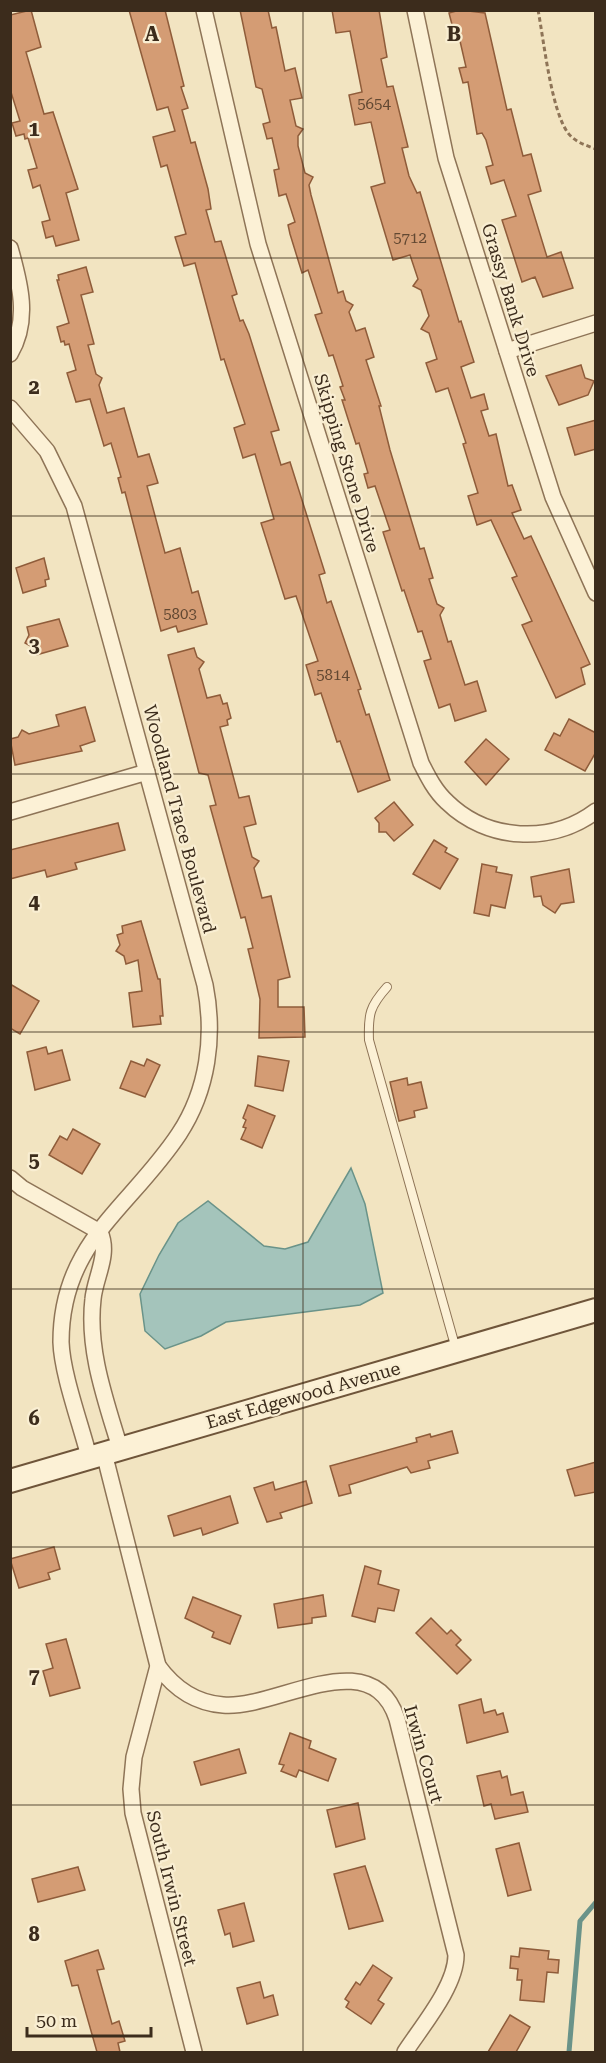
<svg xmlns="http://www.w3.org/2000/svg" width="606" height="2063" viewBox="0 0 606 2063" font-family="'Roboto Serif',serif">
<style>
.water{fill:#a4c4bb;stroke:#6a9389;stroke-width:1.5}
.lines{fill:none;stroke-linecap:round;stroke-linejoin:round}
.stream{stroke:#6a9389;stroke-width:5}
.building{fill:#d49c74;stroke:#8f5c3a;stroke-width:1.5}
.lane-casing{stroke:#8e7457;stroke-width:10}
.street-casing{stroke:#8e7457;stroke-width:18}
.secondary-casing{stroke:#6f553a;stroke-width:26}
.path{stroke:#8e7457;stroke-width:3;stroke-dasharray:4.5 3;stroke-linecap:butt}
.lane{stroke:#fcf1d6;stroke-width:8}
.street{stroke:#fcf1d6;stroke-width:15}
.secondary{stroke:#fcf1d6;stroke-width:22}
.grid{fill:none;stroke:#3c2c1c;stroke-width:1.5;stroke-opacity:0.55}
.labels{text-anchor:middle;dominant-baseline:central;stroke-width:4.5;stroke-linejoin:round;paint-order:stroke}
.number-label{font-size:15px;fill:#624832}
.street-label{font-size:18px;fill:#3c2c1c;stroke:#f9eed2}
.grid-label{font-size:20px;text-anchor:middle;font-weight:bold;fill:#3c2c1c;stroke:#f9eed2;stroke-width:4.5;stroke-linejoin:round;paint-order:stroke}
</style>
<rect width="100%" height="100%" fill="#f2e4c1"/>
<!-- water -->
<polygon class="water" points="351,1168 365,1204 383,1293 360,1305 226,1322 201,1336 165,1349 145,1331 140,1294 159,1255 178,1223 208,1201 264,1246 285,1249 308,1242"/>
<g class="lines">
<!-- stream -->
<polyline class="stream" points="569,2052 580,1921 596,1902"/>
</g>
<!-- building -->
<g class="building">
<polygon points="31,10 41,47 26,52 44,114 53,112 78,189 66,193 79,240 56,246 53,236 46,238 42,222 50,220 40,185 33,188 28,170 37,168 28,138 25,139 24,134 16,136 12,123 20,121 10,89 10,15"/>
<polygon points="129,10 165,10 184,86 181,87 188,108 182,110 191,143 195,142 208,189 211,209 206,210 215,242 221,241 237,294 232,296 240,321 243,320 249,334 279,430 271,432 281,465 290,462 325,573 319,575 327,603 331,601 361,689 358,690 366,715 369,714 390,780 358,792 340,741 337,742 321,693 315,695 306,665 318,661 296,596 285,599 261,523 274,519 255,454 243,458 234,428 245,424 224,359 221,360 195,263 184,266 175,237 186,234 167,165 161,167 153,137 175,131 168,107 157,110"/>
<polygon points="240,10 268,10 272,28 276,27 285,71 295,68 302,98 290,100 296,126 303,129 298,136 298,146 305,173 313,177 309,185 311,195 338,293 343,291 346,301 353,305 349,312 356,331 365,328 374,357 366,360 381,406 379,406 390,450 420,549 424,548 433,578 429,579 437,604 444,608 440,615 448,642 451,641 465,685 477,681 486,711 455,721 450,704 439,708 424,661 431,659 422,631 418,632 404,590 402,591 383,532 390,530 375,486 368,488 364,474 368,473 359,443 356,444 342,400 345,400 340,387 343,386 333,355 329,356 315,315 322,313 308,270 302,273 290,234 288,225 295,222 286,194 279,196 274,170 279,169 272,138 267,139 263,124 270,122 262,89 256,87"/>
<polygon points="332,10 379,10 387,57 381,59 387,87 393,86 408,147 402,148 409,176 417,193 420,192 459,322 461,321 474,362 461,367 471,398 484,394 488,409 481,411 489,436 496,434 508,486 512,485 521,510 512,513 524,539 531,536 590,664 581,668 585,684 556,698 522,625 532,621 512,578 517,576 491,520 477,525 468,496 478,493 463,444 466,443 448,388 436,392 426,363 437,359 429,333 421,329 429,316 421,290 413,286 418,279 410,255 393,260 371,187 385,183 371,122 355,125 349,95 362,92 350,31 336,33"/>
<polygon points="460,10 485,13 507,110 511,109 523,156 531,154 541,191 528,195 547,257 561,252 573,288 543,297 535,277 522,282 502,220 516,216 504,180 491,184 486,167 493,165 486,140 482,133 477,134 468,82 463,83 459,68 466,67 460,41 455,36 449,13"/>
<polygon points="86,267 93,292 81,295 94,344 88,345 96,374 102,378 99,385 107,413 124,408 138,457 149,454 158,483 147,486 165,553 180,548 192,593 198,591 207,624 178,632 176,626 161,631 125,492 122,493 118,478 121,477 111,443 104,446 90,399 76,402 67,373 76,370 69,344 65,345 64,341 61,342 57,327 69,323 57,280 59,280 58,275"/>
<polygon points="581,365 585,378 594,381 588,395 559,405 546,376"/>
<polygon points="596,420 596,449 575,455 567,428"/>
<polygon points="44,558 49,579 45,580 46,586 23,593 16,568"/>
<polygon points="59,619 68,646 36,655 34,648 25,643 29,635 27,627"/>
<polygon points="194,648 197,657 204,662 199,669 207,698 220,695 223,704 227,703 231,718 227,720 228,725 220,727 239,798 249,796 256,824 244,827 252,857 259,861 254,868 262,898 271,896 290,977 278,980 278,1007 304,1007 305,1037 259,1038 260,999 248,949 253,948 245,917 241,918 210,806 216,805 208,775 199,773 168,655"/>
<polygon points="85,707 95,741 80,746 82,751 15,765 10,739 18,737 22,730 29,734 59,726 56,715"/>
<polygon points="569,719 596,733 596,752 585,771 545,750 554,733 560,736"/>
<polygon points="486,739 509,759 486,785 465,762"/>
<polygon points="394,802 413,825 394,841 386,832 379,832 379,823 375,818"/>
<polygon points="118,823 125,850 75,863 77,869 47,877 45,870 10,879 10,850"/>
<polygon points="434,840 447,848 445,852 458,859 440,889 413,874"/>
<polygon points="482,864 497,867 496,872 512,875 505,908 491,905 489,916 474,913"/>
<polygon points="569,869 574,902 561,904 555,913 543,905 541,896 534,897 531,877"/>
<polygon points="141,921 158,979 160,979 163,1016 160,1016 161,1024 133,1027 129,993 142,991 138,960 126,964 124,956 116,951 120,945 117,935 123,933 122,926"/>
<polygon points="10,984 39,1001 20,1034 10,1028"/>
<polygon points="46,1047 48,1054 62,1050 70,1080 35,1090 27,1052"/>
<polygon points="258,1056 289,1061 283,1091 255,1086"/>
<polygon points="147,1059 160,1065 145,1097 120,1088 131,1061 144,1066"/>
<polygon points="407,1078 408,1085 421,1082 427,1108 414,1111 415,1117 399,1121 390,1082"/>
<polygon points="248,1105 275,1116 262,1148 241,1139 246,1128 243,1127 246,1120 243,1118"/>
<polygon points="73,1129 100,1144 82,1174 49,1155 60,1136 67,1140"/>
<polygon points="452,1431 458,1453 428,1461 430,1468 411,1473 407,1467 349,1485 351,1493 339,1496 330,1466 417,1442 416,1438 430,1434 431,1437"/>
<polygon points="596,1462 596,1492 575,1496 567,1470"/>
<polygon points="306,1481 312,1503 280,1513 282,1518 267,1522 254,1488 273,1482 275,1490"/>
<polygon points="230,1496 238,1523 203,1535 201,1528 174,1536 168,1516"/>
<polygon points="54,1547 60,1569 48,1573 50,1579 19,1588 10,1559"/>
<polygon points="365,1566 381,1571 378,1584 399,1590 394,1611 378,1608 375,1622 352,1616"/>
<polygon points="323,1595 326,1616 312,1618 312,1623 278,1628 274,1604"/>
<polygon points="193,1597 241,1616 230,1644 212,1637 214,1632 185,1618"/>
<polygon points="431,1618 447,1634 451,1630 461,1640 456,1645 471,1660 457,1674 416,1633"/>
<polygon points="66,1639 80,1688 50,1696 43,1671 53,1668 46,1644"/>
<polygon points="481,1699 484,1713 495,1710 497,1715 503,1713 508,1732 467,1743 459,1705"/>
<polygon points="290,1733 311,1741 309,1748 336,1759 328,1781 299,1770 296,1777 281,1771 284,1765 279,1764"/>
<polygon points="239,1749 246,1773 201,1785 194,1762"/>
<polygon points="500,1771 502,1778 507,1776 511,1795 523,1792 528,1812 495,1819 491,1804 484,1806 477,1776"/>
<polygon points="358,1803 365,1839 336,1847 327,1810"/>
<polygon points="519,1843 531,1890 508,1896 496,1849"/>
<polygon points="365,1866 383,1921 349,1929 334,1874"/>
<polygon points="78,1867 85,1890 38,1902 32,1879"/>
<polygon points="244,1903 254,1941 233,1947 230,1933 225,1935 218,1910"/>
<polygon points="520,1948 549,1951 548,1959 559,1960 558,1973 547,1972 544,2002 520,2000 522,1980 517,1980 518,1969 510,1968 511,1956 519,1957"/>
<polygon points="98,1950 104,1969 97,1970 112,2024 119,2021 125,2041 118,2043 120,2052 97,2052 78,1985 72,1986 65,1961"/>
<polygon points="373,1965 392,1978 378,2000 384,2004 371,2024 346,2007 349,2002 345,1999 356,1982 360,1985"/>
<polygon points="260,1982 264,1998 273,1995 278,2015 247,2024 237,1988"/>
<polygon points="510,2015 530,2027 516,2052 488,2052"/>
</g>
<g class="lines">
<defs>
<path id="lane" d="M 387,987 C 370,1006 368,1014 369,1040 L 456,1349"/>
<g id="street">
<path d="M 204,10 L 258,244 L 421,763 C 428,777 435,791 447,802 C 487,841 551,845 596,811"/>
<polyline points="415,10 446,158 553,497 596,593"/>
<path d="M 10,248 C 20,283 30,320 10,354"/>
<polyline points="507,351 596,323"/>
<path d="M 10,408 L 47,451 L 74,506 L 205,985 C 215,1036 208,1090 179,1134 C 130,1208 61,1242 61,1342 C 62,1374 81,1425 89,1457"/>
<polyline points="10,812 147,772"/>
<polyline points="10,1178 22,1188 100,1232"/>
<path d="M 100,1232 C 110,1255 95,1277 93,1299 C 87,1350 106,1401 120,1448"/>
<polyline points="104,1453 158,1666 134,1757 131,1789 133,1813 194,2052"/>
<path d="M 158,1666 C 174,1688 195,1703 223,1705 C 276,1710 371,1640 397,1719 L 456,1955 C 456,1986 422,2026 405,2052"/>
</g>
<polyline id="secondary" points="10,1481 596,1310"/>
</defs>
<!-- lane casing -->
<use href="#lane" class="lane-casing"/>
<!-- street casing -->
<use href="#street" class="street-casing"/>
<!-- secondary casing -->
<use href="#secondary" class="secondary-casing"/>
<!-- path -->
<path class="path" d="M 538,10 C 544,41 551,110 568,133 C 575,142 585,145 596,149"/>
<!-- lane -->
<use href="#lane" class="lane"/>
<!-- street -->
<use href="#street" class="street"/>
<!-- secondary -->
<use href="#secondary" class="secondary"/>
</g>
<!-- grid -->
<path class="grid" d="M 303,10 L 303,2052M 10,258 L 596,258M 10,516 L 596,516M 10,774 L 596,774M 10,1032 L 596,1032M 10,1289 L 596,1289M 10,1547 L 596,1547M 10,1805 L 596,1805"/>
<g class="labels">
<!-- number labels -->
<g class="number-label">
<text x="374" y="104">5654</text>
<text x="410" y="238">5712</text>
<text x="180" y="614">5803</text>
<text x="333" y="675">5814</text>
</g>
<!-- street labels -->
<g class="street-label">
<text transform="translate(511 300) rotate(73)">Grassy Bank Drive</text>
<text transform="translate(347 463) rotate(73)">Skipping Stone Drive</text>
<text transform="translate(180 819) rotate(75)">Woodland Trace Boulevard</text>
<text transform="translate(303 1395) rotate(-16)">East Edgewood Avenue</text>
<text transform="translate(424 1754) rotate(74)">Irwin Court</text>
<text transform="translate(172 1888) rotate(76)">South Irwin Street</text>
</g>
</g>
<g class="grid-label">
<text x="152" y="41">A</text>
<text x="454" y="41">B</text>
<text x="34" y="136">1</text>
<text x="34" y="394">2</text>
<text x="34" y="652">3</text>
<text x="34" y="909">4</text>
<text x="34" y="1167">5</text>
<text x="34" y="1425">6</text>
<text x="34" y="1683">7</text>
<text x="34" y="1941">8</text>
</g>
<!-- border -->
<rect width="606" height="2063" fill="none" stroke="#3c2c1c" stroke-width="24"/>
<!-- scale -->
<path d="M27 2027v9h124v-9" fill="none" stroke="#3c2c1c" stroke-width="3"/>
<text x="36" y="2027" font-size="18" fill="#3c2c1c" stroke="#f9eed2" stroke-width="4.5" paint-order="stroke">50 m</text>
</svg>
